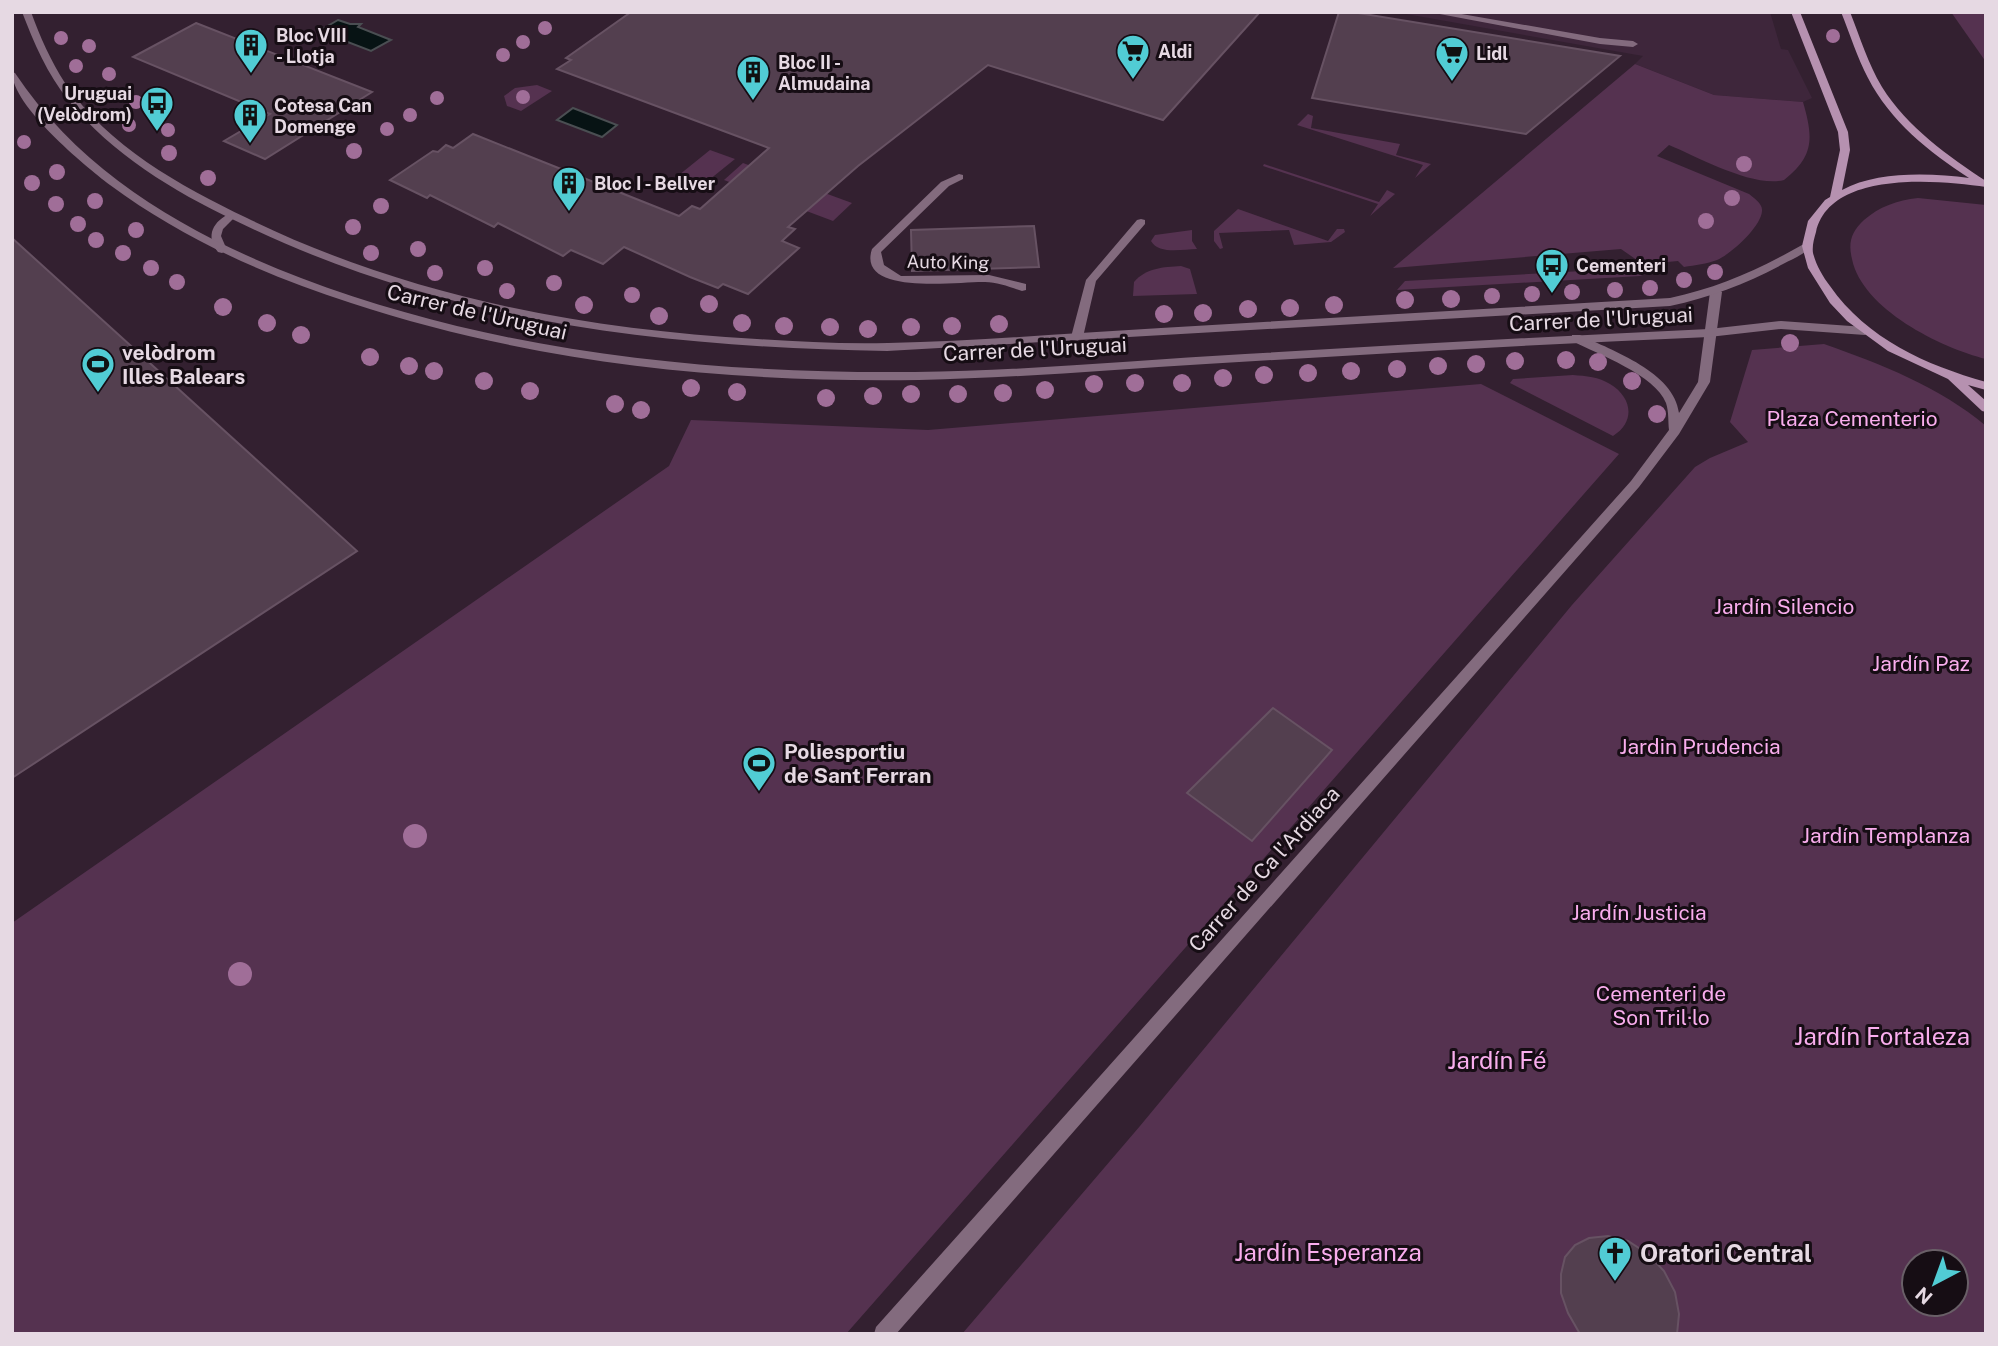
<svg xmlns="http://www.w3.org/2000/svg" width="1998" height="1346" viewBox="0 0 1998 1346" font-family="'Public Sans',sans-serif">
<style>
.built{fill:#3e263b}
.green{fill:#553250;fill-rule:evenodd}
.water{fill:#071314;stroke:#4a4e52;stroke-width:2}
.building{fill:#533f4f;stroke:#675263;stroke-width:2}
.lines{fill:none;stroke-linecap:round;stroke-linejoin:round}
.service{fill:#836b7e;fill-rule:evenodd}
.minor{fill:#836b7e;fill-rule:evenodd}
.tertiary{fill:#836b7e;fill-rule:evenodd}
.secondary{fill:#b691b0;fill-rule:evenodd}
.tree{fill:#a06e98}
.labels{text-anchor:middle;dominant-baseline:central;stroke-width:6;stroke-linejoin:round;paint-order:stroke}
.far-poi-label{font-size:18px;font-weight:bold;fill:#e6d9e3;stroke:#160d14;text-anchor:start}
.far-street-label{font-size:18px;fill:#e6d9e3;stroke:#160d14}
.street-label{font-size:21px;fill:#e6d9e3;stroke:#160d14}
.poi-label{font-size:21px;font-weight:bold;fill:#e6d9e3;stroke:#160d14;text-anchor:start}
.park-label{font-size:21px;fill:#f9aded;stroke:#160d14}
.near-park-label{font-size:24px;fill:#f9aded;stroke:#160d14}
.near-poi-label{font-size:24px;font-weight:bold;fill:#e6d9e3;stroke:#160d14;text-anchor:start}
</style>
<rect width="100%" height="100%" fill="#332030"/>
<!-- built -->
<polygon class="built" points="1395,12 1770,12 1781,49 1788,50 1812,98 1803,102 1714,95 1635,64 1643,56"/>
<!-- green -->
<g class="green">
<polygon points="1951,12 1986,12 1986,62"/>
<path d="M 1635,64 L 1714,95 L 1803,102 C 1813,137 1815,156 1784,180 C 1753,188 1698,157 1669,145 L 1657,156 L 1749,194 C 1754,198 1763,204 1762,211 C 1761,227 1731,254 1717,260 C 1707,264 1695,265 1684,267 L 1678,261 L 1645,264 L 1651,272 L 1640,276 L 1397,290 L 1405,281 L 1636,268 L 1644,265 L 1621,249 L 1393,268 Z"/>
<polygon points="537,85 552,91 521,111 507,106 504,96 515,88"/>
<polygon points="1308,114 1313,116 1311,128 1400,144 1396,155 1431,164 1415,178 1423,165 1297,125"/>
<polygon points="710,150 735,159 704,184 679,175"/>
<polygon points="743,163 852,203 833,221 724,180"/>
<polygon points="1264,164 1379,202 1387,190 1395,194 1370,216 1378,204 1263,166"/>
<path d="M 1918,198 L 1986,205 L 1986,359 C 1941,348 1862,309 1852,259 C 1848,243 1851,232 1864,220 C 1879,207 1897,200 1918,198 Z"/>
<polygon points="1238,209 1328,241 1337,229 1344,229 1345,232 1331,242 1294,245 1289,230 1219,233 1223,248 1220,249 1214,241 1214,231"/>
<path d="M 1192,230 L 1192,241 L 1197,249 C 1183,249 1159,255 1151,241 L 1155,235 Z"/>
<path d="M 1181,266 L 1190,269 L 1197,294 L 1133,296 L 1134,282 C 1146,268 1163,267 1181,266 Z"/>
<path d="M 1824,344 C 1881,364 1940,387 1986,426 L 1986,1334 L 962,1334 L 1140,1126 L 1572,605 L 1695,467 L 1710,458 L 1748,442 L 1730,422 L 1752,350 ZM 1914,1262 L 1956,1262 L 1956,1304 L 1914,1304 Z"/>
<path d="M 1573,375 C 1586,376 1599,377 1610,384 C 1632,397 1636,422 1613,436 L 1510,383 L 1513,379 Z"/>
<polygon points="1481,384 1619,454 846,1334 12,1334 12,923 669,466 691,420 928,430"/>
</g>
<!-- water -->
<g class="water">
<polygon points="338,20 350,24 361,24 358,27 391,40 371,51 319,31"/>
<polygon points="573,108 617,125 602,137 557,120"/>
</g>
<!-- building -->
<g class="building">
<polygon points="631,12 1260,12 1163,120 988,65 858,166 788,227 795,229 782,241 799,248 748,294 723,284 718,288 690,277 624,247 603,264 571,250 563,256 498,223 494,227 430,195 427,198 390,180 433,151 438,152 446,145 453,148 473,134 679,216 692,206 700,209 769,148 557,69 571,60 566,58"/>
<polygon points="1339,12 1352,12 1620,56 1526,134 1312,98"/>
<polygon points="196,23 372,92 265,159 224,141 270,114 133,57"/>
<polygon points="1034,226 1039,267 912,271 911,230"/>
<polygon points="12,238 357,551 12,778"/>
<polygon points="1273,708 1332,750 1252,841 1187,793"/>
<polygon points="1608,1236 1628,1241 1648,1254 1664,1271 1675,1292 1679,1314 1677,1334 1580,1334 1568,1313 1561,1293 1561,1274 1565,1257 1575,1245 1589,1238"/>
</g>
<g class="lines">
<!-- service -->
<g class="service">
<polygon points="1429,12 1450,12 1600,38 1633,41 1638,44 1633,47 1600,44"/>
<path d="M 959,174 L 963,175 L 963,179 L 949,186 L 881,252 L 884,265 L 901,276 L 989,275 L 1026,284 L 1026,290 L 1022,291 C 1010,287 997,282 985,282 C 961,281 856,297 872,249 L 941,182 Z"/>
<path d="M 231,213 L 236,216 L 223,229 L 221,236 L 227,250 L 222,253 L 218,252 C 205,236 213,221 231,213 Z"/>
<polygon points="1141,219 1145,220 1145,224 1096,281 1083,337 1077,341 1073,340 1071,337 1086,280 1137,220"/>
</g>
<!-- minor -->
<path class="minor" d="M 1716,288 L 1722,292 L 1710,382 L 1679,434 L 1639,487 L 896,1334 L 874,1334 L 876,1327 L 1631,481 L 1669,430 C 1668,422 1669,412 1666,403 C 1655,375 1598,354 1572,341 L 1572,335 L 1580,335 C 1613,351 1674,372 1679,413 L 1698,382 L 1710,292 Z"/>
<!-- tertiary -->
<g class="tertiary">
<path d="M 22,12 L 31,12 C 40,37 51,61 65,83 C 108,146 180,186 247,218 C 406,296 581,329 757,339 C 800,342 845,344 888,343 C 979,341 1070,333 1161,328 C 1330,318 1500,308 1670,298 C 1718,288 1760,269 1802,245 L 1810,245 L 1811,247 C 1804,254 1793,259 1783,264 C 1747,284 1710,297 1670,306 L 887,351 C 660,347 441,322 234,220 C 173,191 112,154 69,101 C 47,74 34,43 22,12 Z"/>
<path d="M 12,72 L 15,73 C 82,174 189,235 301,278 C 496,352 707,374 915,372 C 1025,371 1135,360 1245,354 C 1400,345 1554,336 1709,329 L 1781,321 L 1865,327 L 1871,331 L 1865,335 L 1781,329 L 1709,337 C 1541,344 1374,354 1206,364 C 1110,370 1015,378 919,380 C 728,383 533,363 351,303 C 265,275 183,239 110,185 C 84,165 12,106 12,72 Z"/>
</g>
<!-- secondary -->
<path class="secondary" d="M 1791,12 L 1800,12 L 1848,132 L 1850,150 L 1842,190 C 1877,171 1930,173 1969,178 C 1929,152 1890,121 1868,78 C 1857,57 1850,34 1841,12 L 1850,12 C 1860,37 1868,64 1882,87 C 1907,127 1949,157 1986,181 L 1986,187 C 1938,180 1830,170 1816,232 C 1814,239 1812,246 1813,253 C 1816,265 1823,277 1830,286 C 1867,339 1926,365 1986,382 L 1986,390 L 1968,385 L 1986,401 L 1986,412 L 1982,411 L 1948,379 L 1888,351 L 1847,321 L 1830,303 L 1808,268 L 1802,246 L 1808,221 L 1825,200 L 1830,197 L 1840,150 L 1838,132 Z"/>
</g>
<!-- trees -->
<g class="tree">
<circle cx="545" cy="28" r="7"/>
<circle cx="1833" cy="36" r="7"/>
<circle cx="61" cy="38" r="7"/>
<circle cx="523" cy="42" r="7"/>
<circle cx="89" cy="46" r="7"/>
<circle cx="503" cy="55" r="7"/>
<circle cx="76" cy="66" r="7"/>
<circle cx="109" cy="74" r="7"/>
<circle cx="523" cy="97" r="7"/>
<circle cx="437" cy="98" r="7"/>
<circle cx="136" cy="102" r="7"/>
<circle cx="410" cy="115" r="7"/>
<circle cx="129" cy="125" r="7"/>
<circle cx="387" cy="129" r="7"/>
<circle cx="168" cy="130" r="7"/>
<circle cx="24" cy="142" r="7"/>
<circle cx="354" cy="151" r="8"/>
<circle cx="169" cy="153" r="8"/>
<circle cx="1744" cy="164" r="8"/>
<circle cx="57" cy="172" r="8"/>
<circle cx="208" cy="178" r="8"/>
<circle cx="32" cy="183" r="8"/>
<circle cx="1732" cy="198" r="8"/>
<circle cx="95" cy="201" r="8"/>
<circle cx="56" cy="204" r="8"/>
<circle cx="381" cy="206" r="8"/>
<circle cx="1706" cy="221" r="8"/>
<circle cx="78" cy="224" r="8"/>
<circle cx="353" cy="227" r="8"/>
<circle cx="136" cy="230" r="8"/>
<circle cx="96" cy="240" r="8"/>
<circle cx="418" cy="249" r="8"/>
<circle cx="123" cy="253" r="8"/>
<circle cx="371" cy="253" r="8"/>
<circle cx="151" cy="268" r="8"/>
<circle cx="485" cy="268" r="8"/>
<circle cx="1715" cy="272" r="8"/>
<circle cx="435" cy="273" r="8"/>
<circle cx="1684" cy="280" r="8"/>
<circle cx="177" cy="282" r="8"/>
<circle cx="554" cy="283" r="8"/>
<circle cx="1650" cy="288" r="8"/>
<circle cx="1615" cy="290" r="8"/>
<circle cx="507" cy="291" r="8"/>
<circle cx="1572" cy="292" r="8"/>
<circle cx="1532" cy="294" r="8"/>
<circle cx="632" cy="295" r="8"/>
<circle cx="1492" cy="296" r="8"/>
<circle cx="1451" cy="299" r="9"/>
<circle cx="1405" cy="300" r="9"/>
<circle cx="709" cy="304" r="9"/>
<circle cx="584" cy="305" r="9"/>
<circle cx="1334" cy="305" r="9"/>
<circle cx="223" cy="307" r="9"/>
<circle cx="1290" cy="308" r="9"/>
<circle cx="1248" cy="309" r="9"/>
<circle cx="1203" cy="313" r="9"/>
<circle cx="1164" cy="314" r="9"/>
<circle cx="659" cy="316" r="9"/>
<circle cx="267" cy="323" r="9"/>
<circle cx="742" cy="323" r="9"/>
<circle cx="999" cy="324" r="9"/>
<circle cx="784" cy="326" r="9"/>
<circle cx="952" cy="326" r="9"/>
<circle cx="830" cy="327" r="9"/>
<circle cx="911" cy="327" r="9"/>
<circle cx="868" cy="329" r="9"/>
<circle cx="301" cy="335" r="9"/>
<circle cx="1790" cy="343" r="9"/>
<circle cx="370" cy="357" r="9"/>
<circle cx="1566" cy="360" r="9"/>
<circle cx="1515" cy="361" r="9"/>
<circle cx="1598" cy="362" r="9"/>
<circle cx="1476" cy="364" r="9"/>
<circle cx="409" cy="366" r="9"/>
<circle cx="1438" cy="366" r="9"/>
<circle cx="1397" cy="369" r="9"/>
<circle cx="434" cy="371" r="9"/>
<circle cx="1351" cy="371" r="9"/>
<circle cx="1308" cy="373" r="9"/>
<circle cx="1264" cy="375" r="9"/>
<circle cx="1223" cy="378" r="9"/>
<circle cx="484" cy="381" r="9"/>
<circle cx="1632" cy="381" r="9"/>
<circle cx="1135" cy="383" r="9"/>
<circle cx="1182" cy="383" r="9"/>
<circle cx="1094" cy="384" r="9"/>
<circle cx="691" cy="388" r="9"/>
<circle cx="1045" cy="390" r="9"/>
<circle cx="530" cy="391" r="9"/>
<circle cx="737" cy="392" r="9"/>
<circle cx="1003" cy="393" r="9"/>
<circle cx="911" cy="394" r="9"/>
<circle cx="958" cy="394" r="9"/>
<circle cx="873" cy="396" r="9"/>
<circle cx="826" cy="398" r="9"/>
<circle cx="615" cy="404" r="9"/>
<circle cx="641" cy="410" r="9"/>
<circle cx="1657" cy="414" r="9"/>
<circle cx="415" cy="836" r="12"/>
<circle cx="240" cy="974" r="12"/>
</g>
<!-- icons -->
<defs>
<symbol id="building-pin" viewBox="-11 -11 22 30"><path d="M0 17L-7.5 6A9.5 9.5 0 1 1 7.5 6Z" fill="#51ccd4" stroke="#160d14"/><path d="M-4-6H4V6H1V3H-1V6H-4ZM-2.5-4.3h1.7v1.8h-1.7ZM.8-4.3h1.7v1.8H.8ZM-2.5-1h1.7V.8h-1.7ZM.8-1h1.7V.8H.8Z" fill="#111"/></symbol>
<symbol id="supermarket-pin" viewBox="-11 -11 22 30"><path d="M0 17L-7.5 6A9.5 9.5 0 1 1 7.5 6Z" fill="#51ccd4" stroke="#160d14"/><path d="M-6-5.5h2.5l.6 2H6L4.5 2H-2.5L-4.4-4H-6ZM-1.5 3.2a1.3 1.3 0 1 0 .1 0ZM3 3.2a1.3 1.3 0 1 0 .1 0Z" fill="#111"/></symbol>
<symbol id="bus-pin" viewBox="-11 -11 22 30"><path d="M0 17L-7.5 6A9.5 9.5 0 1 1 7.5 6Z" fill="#51ccd4" stroke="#160d14"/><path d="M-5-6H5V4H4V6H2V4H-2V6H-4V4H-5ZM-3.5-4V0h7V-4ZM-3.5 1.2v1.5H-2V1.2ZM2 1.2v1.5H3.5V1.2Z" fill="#111"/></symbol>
<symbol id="stadium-pin" viewBox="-11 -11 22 30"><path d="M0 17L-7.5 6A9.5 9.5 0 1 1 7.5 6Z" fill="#51ccd4" stroke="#160d14"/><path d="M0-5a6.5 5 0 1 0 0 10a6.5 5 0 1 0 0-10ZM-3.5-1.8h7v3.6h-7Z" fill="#111"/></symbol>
<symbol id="church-pin" viewBox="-11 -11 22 30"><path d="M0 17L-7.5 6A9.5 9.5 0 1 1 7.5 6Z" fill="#51ccd4" stroke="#160d14"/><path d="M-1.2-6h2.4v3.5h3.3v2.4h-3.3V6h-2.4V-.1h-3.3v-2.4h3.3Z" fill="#111"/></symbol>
</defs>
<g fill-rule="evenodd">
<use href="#building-pin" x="232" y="26" width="38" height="52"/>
<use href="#supermarket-pin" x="1114" y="32" width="38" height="52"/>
<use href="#supermarket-pin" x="1433" y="34" width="38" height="52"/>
<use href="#building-pin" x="734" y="53" width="38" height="52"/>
<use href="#bus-pin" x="138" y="84" width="38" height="52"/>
<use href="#building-pin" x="231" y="96" width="38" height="52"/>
<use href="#building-pin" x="550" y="164" width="38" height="52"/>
<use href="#bus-pin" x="1533" y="246" width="38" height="52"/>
<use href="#stadium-pin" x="79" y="345" width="38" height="52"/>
<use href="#stadium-pin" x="740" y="744" width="38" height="52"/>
<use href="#church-pin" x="1596" y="1234" width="38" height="52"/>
</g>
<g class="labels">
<!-- far-poi labels -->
<g class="far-poi-label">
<text x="276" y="35">Bloc VIII<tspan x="276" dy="21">- Llotja</tspan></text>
<text x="1158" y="51">Aldi</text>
<text x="1476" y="53">Lidl</text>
<text x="778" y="62">Bloc II -<tspan x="778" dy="21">Almudaina</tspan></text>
<text x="132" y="93" text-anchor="end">Uruguai<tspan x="132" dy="21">(Velòdrom)</tspan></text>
<text x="274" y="105">Cotesa Can<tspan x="274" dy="21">Domenge</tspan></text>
<text x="594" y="183">Bloc I - Bellver</text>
<text x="1576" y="265">Cementeri</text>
</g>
<!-- far-street labels -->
<g class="far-street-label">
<text transform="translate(948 262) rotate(1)">Auto King</text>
</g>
<!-- street labels -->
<g class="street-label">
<text transform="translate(477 312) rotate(13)">Carrer de l'Uruguai</text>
<text transform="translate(1601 319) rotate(-3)">Carrer de l'Uruguai</text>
<text transform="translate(1035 349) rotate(-3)">Carrer de l'Uruguai</text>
<text transform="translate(1264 869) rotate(-48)">Carrer de Ca l'Ardiaca</text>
</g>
<!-- poi labels -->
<g class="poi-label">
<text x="122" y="352">velòdrom<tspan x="122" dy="24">Illes Balears</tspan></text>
<text x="784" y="751">Poliesportiu<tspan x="784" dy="24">de Sant Ferran</tspan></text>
</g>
<!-- park labels -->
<g class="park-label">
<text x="1852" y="418">Plaza Cementerio</text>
<text x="1784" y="606">Jardín Silencio</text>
<text x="1921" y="663">Jardín Paz</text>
<text x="1700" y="746">Jardin Prudencia</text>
<text x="1886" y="835">Jardín Templanza</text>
<text x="1639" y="912">Jardín Justicia</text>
<text x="1661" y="993">Cementeri de<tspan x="1661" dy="24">Son Tril·lo</tspan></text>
</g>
<!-- near-park labels -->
<g class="near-park-label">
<text x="1882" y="1036">Jardín Fortaleza</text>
<text x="1497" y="1060">Jardín Fé</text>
<text x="1328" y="1252">Jardín Esperanza</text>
</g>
<!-- near-poi labels -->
<g class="near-poi-label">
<text x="1640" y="1253">Oratori Central</text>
</g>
</g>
<!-- border -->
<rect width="1998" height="1346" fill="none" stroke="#e6d9e3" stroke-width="28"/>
<!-- north arrow -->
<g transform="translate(1935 1283) rotate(221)"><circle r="33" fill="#160d14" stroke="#695f67" stroke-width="2"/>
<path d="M0-5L12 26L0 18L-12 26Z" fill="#51ccd4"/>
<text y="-10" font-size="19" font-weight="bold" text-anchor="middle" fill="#e6d9e3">N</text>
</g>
</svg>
